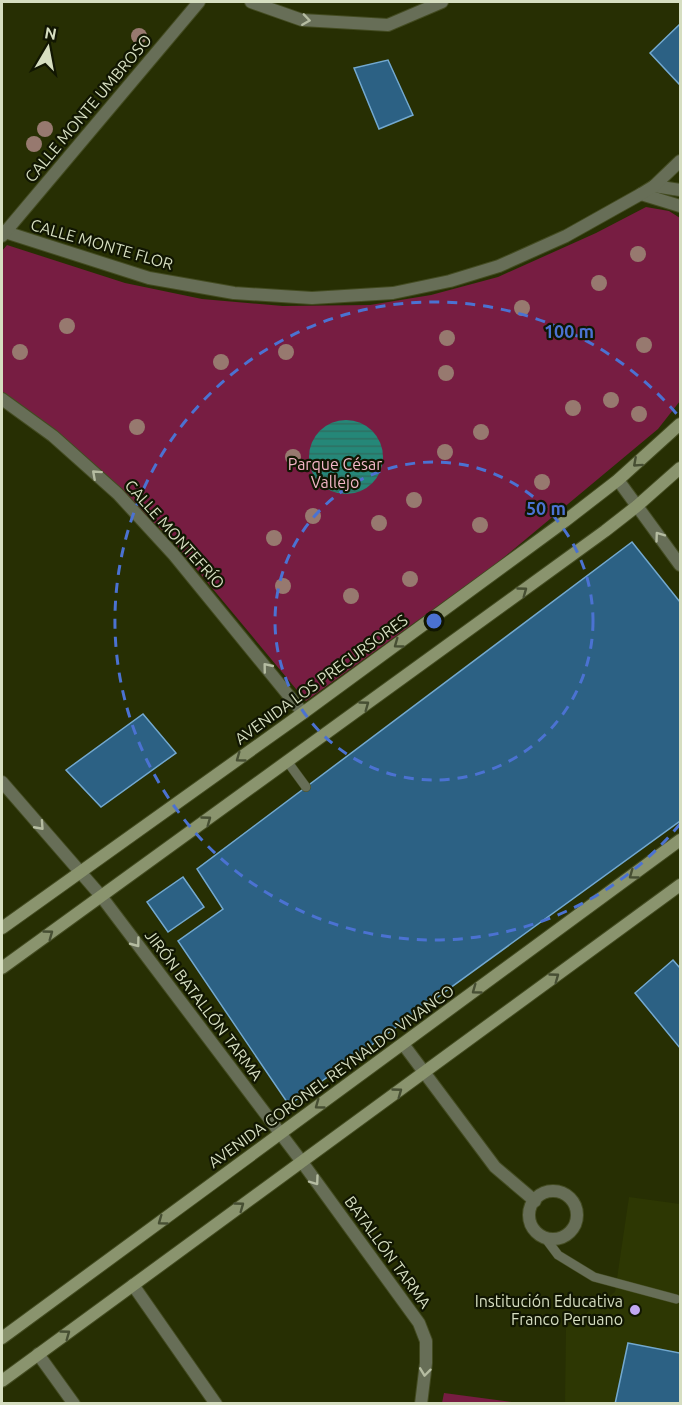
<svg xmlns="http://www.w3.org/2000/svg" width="682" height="1405" viewBox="0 0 682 1405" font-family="Ubuntu,sans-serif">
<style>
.built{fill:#2d3703}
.park{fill:#771d42}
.water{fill:url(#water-rules)}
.building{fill:#2c6184;stroke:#73a9d0;stroke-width:1.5}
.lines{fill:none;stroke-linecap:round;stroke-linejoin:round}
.lane-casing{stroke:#434b21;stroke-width:10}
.street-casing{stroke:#434b21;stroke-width:14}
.secondary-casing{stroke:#434b21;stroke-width:14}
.lane{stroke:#676e57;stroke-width:9}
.street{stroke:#676e57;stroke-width:12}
.secondary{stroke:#8a946e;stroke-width:12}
.tree{fill:#97796f}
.oneway{stroke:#b5bca1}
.oneway2{stroke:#474f33}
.ring{fill:none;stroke:#4b72d2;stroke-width:3;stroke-dasharray:10 8}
.poi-dot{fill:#c2a8f2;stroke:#111602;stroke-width:2}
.labels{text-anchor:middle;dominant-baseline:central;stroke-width:4.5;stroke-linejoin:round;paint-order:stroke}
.street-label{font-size:16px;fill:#d6dec1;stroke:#111602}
.park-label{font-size:16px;fill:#f3b6c7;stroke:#111602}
.poi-label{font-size:16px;fill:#d6dec1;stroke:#111602;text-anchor:end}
.centre{fill:#4b72d2;stroke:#111602;stroke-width:3}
.ring-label{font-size:18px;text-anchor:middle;font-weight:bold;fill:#4b72d2;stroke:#111602;stroke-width:4.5;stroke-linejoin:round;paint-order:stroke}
</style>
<defs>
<pattern id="water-rules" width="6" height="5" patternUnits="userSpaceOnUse" patternTransform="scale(1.5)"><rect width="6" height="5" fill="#258778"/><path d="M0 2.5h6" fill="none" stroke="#2e6f62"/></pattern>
</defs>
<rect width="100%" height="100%" fill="#272f03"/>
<!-- built -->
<polygon class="built" points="629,1197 680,1204 680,1403 565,1404 566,1328 615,1292"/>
<!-- park -->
<g class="park">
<polygon points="646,207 669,211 680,218 680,401 658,429 496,564 306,701 168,535 2,393 2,251 7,245 125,283 202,299 283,306 370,305 431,295 498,277 596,233"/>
<polygon points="444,1393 519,1403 442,1403"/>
</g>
<!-- water -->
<circle class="water" cx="346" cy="457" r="37"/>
<!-- building -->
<g class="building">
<polygon points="680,24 680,85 650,53"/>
<polygon points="388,60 413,115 379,129 354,68"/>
<polygon points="632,542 680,602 680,821 289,1105 178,941 223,909 197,869"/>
<polygon points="143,714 176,753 101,807 66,770"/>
<polygon points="183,877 204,907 168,932 147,902"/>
<polygon points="673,960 680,968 680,1048 635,993"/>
<polygon points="628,1343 680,1353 680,1404 615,1404"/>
</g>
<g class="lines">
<defs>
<g id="lane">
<polyline points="287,761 306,787"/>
<polyline points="546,1239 558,1255 594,1277 676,1299"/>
</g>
<g id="street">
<polyline points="251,2 302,20 388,25 442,2"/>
<polyline points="654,186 680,190"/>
<polyline points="641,194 680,206"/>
<polyline points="2,231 149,278 234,293 312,298 393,293 450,281 499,266 566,236 641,194 654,186 680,161"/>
<polyline points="2,236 199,2"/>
<polyline points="2,399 53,436 118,494 174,555 303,713"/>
<polyline points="618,480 680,565"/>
<polyline points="2,782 101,896 302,1162 419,1323 426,1341 426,1363 421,1404"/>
<polyline points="403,1044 495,1167 535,1201"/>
<circle cx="553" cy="1215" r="24"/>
<polyline points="133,1285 216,1404"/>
<polyline points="38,1354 74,1404"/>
</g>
<g id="secondary">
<polyline points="2,928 303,713 565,521 618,480 680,424"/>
<polyline points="2,968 605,531 637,506 680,468"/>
<polyline points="2,1338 680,840"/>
<polyline points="2,1381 680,885"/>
</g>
</defs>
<!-- lane casing -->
<use href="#lane" class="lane-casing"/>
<!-- street casing -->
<use href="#street" class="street-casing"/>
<!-- secondary casing -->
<use href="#secondary" class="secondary-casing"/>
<!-- lane -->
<use href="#lane" class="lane"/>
<!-- street -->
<use href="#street" class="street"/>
<!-- secondary -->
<use href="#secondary" class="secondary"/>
</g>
<!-- trees -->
<g class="tree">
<circle cx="139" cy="36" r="8"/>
<circle cx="45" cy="129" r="8"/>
<circle cx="34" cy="144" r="8"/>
<circle cx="638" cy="254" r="8"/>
<circle cx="599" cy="283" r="8"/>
<circle cx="522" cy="308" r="8"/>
<circle cx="67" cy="326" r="8"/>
<circle cx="447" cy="338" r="8"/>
<circle cx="644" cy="345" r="8"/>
<circle cx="20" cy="352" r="8"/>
<circle cx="286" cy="352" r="8"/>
<circle cx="221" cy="362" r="8"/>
<circle cx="446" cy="373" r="8"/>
<circle cx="611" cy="400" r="8"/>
<circle cx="573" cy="408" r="8"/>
<circle cx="639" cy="414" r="8"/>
<circle cx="137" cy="427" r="8"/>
<circle cx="481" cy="432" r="8"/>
<circle cx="445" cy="452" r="8"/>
<circle cx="293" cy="457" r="8"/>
<circle cx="542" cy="482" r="8"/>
<circle cx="414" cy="500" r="8"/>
<circle cx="313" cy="516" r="8"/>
<circle cx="379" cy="523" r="8"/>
<circle cx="480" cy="525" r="8"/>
<circle cx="274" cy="538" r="8"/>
<circle cx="410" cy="579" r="8"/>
<circle cx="283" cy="586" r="8"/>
<circle cx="351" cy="596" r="8"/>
</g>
<!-- one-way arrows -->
<defs><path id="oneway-chevron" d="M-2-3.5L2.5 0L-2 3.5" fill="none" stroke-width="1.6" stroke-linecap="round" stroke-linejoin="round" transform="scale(1.5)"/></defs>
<g class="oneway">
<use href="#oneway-chevron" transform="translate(306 20) rotate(8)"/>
<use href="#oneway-chevron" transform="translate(96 474) rotate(-138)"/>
<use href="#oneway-chevron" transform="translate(659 536) rotate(-126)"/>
<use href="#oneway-chevron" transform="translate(267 667) rotate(-129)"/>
<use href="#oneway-chevron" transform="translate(40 826) rotate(48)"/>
<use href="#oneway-chevron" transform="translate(136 943) rotate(53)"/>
<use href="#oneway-chevron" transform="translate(315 1181) rotate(54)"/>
<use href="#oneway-chevron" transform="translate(425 1372) rotate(97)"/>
</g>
<g class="oneway2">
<use href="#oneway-chevron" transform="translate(637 463) rotate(138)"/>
<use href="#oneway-chevron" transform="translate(523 591) rotate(-36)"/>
<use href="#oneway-chevron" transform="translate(398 644) rotate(144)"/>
<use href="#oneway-chevron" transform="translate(365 705) rotate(-36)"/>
<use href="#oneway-chevron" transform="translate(240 758) rotate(144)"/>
<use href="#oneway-chevron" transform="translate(207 820) rotate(-36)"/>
<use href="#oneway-chevron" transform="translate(633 875) rotate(144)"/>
<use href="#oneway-chevron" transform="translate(49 934) rotate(-36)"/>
<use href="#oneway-chevron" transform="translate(555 977) rotate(-36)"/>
<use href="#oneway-chevron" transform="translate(476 990) rotate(144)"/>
<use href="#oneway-chevron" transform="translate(398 1092) rotate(-36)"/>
<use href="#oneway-chevron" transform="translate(319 1105) rotate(144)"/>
<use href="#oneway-chevron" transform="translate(240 1206) rotate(-36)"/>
<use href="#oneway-chevron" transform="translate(162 1221) rotate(144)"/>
<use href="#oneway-chevron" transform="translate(66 1334) rotate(-36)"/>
</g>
<!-- distance rings -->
<g class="ring">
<circle cx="434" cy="621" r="159"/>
<path d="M680 824A319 319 0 1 1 680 418"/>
</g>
<!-- markers -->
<circle class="poi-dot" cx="635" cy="1310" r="6"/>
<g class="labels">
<!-- street labels -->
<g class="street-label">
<text transform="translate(88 108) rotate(-50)">CALLE MONTE UMBROSO</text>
<text transform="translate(102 244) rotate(16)">CALLE MONTE FLOR</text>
<text transform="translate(175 534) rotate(48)">CALLE MONTEFRÍO</text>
<text transform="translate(321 679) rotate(-36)">AVENIDA LOS PRECURSORES</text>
<text transform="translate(204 1005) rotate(53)">JIRÓN BATALLÓN TARMA</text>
<text transform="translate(331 1076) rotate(-36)">AVENIDA CORONEL REYNALDO VIVANCO</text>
<text transform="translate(388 1252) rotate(54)">BATALLÓN TARMA</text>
</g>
<!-- park labels -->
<g class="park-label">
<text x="335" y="464">Parque César<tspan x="335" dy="18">Vallejo</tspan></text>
</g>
<!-- poi labels -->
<g class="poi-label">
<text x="623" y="1301">Institución Educativa<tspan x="623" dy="18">Franco Peruano</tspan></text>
</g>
</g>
<circle cx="434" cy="621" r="9" class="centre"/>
<g class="ring-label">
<text x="569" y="338">100 m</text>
<text x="546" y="515">50 m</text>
</g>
<!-- border -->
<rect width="682" height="1405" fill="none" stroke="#d6dec1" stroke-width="6"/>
<!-- north arrow -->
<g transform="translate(48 48) rotate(10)" stroke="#111602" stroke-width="4.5" paint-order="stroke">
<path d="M0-4.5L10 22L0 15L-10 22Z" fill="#d6dec1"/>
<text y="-9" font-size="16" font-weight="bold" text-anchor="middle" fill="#d6dec1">N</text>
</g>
</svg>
